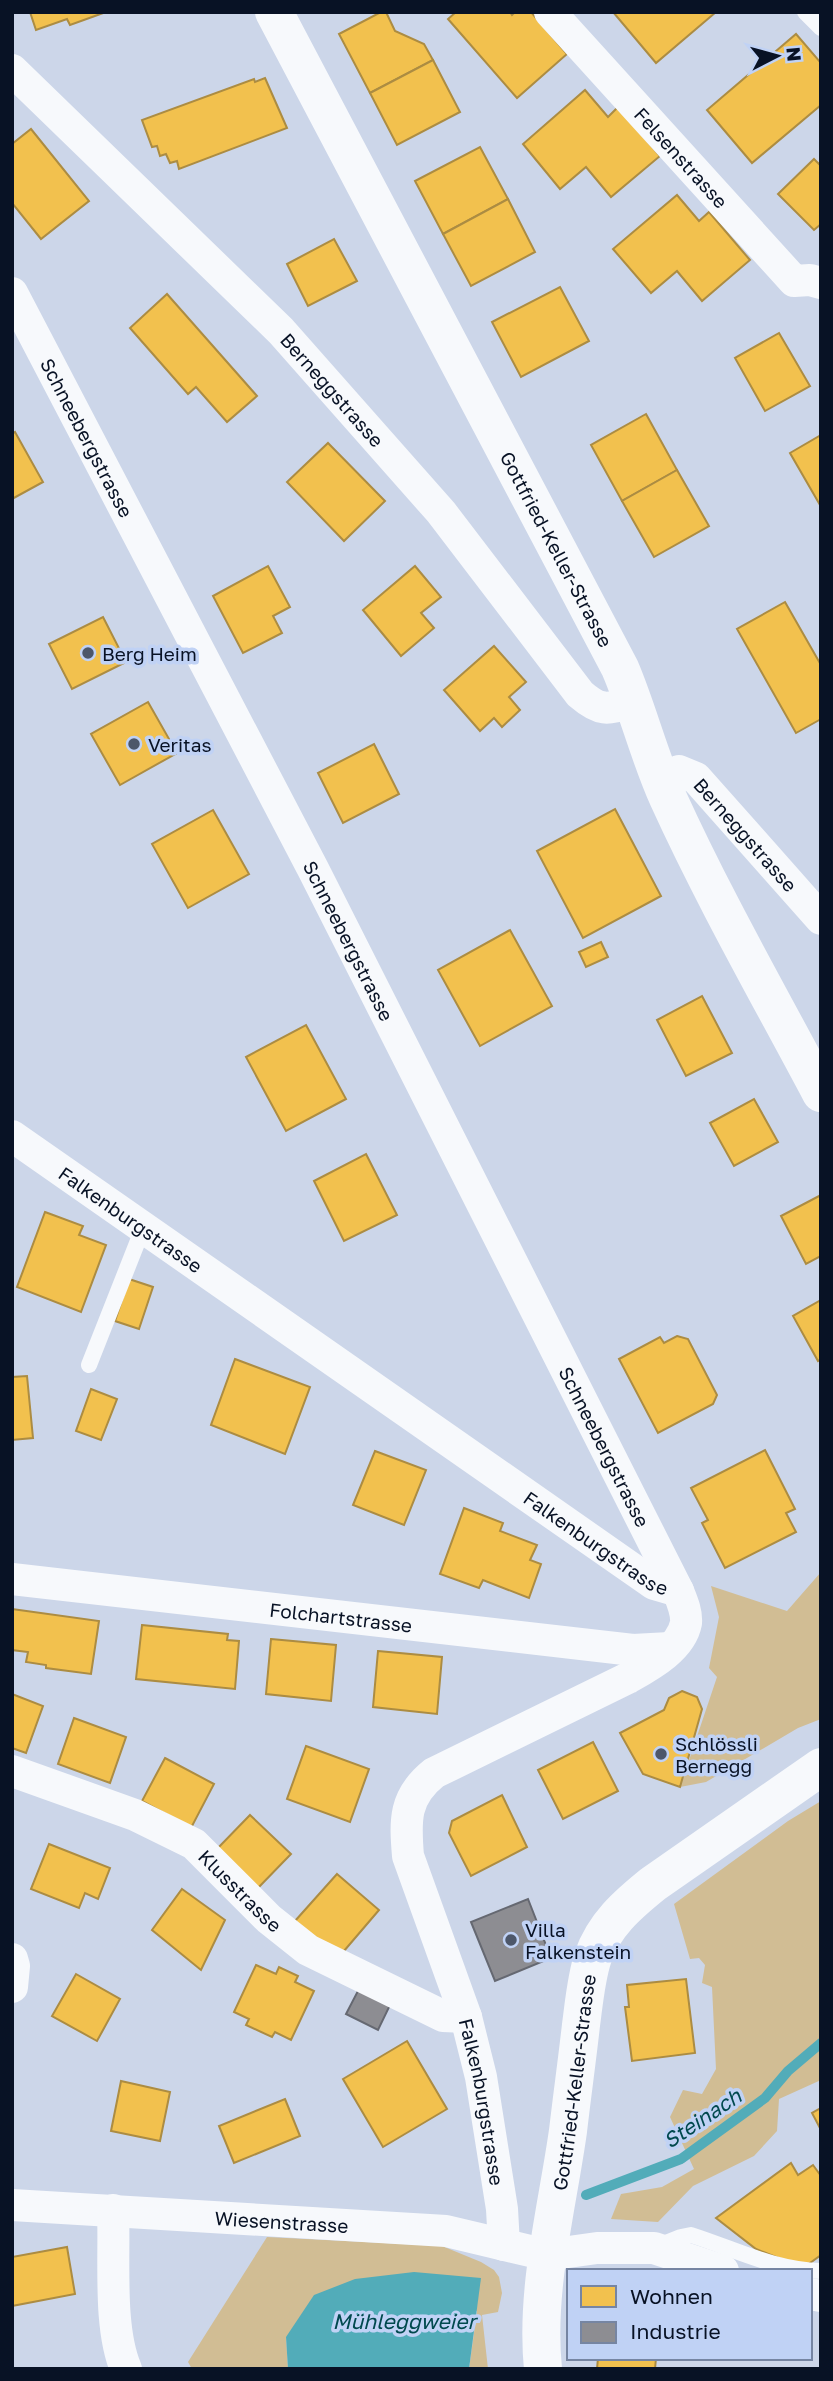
<svg xmlns="http://www.w3.org/2000/svg" width="833" height="2381" viewBox="0 0 833 2381" font-family="'Golos Text',sans-serif">
<style>
.green{fill:#d1bd94}
.water{fill:#52acb9}
.homes{fill:#f2c14e;stroke:#ac8c42;stroke-width:2}
.industry{fill:#8d8d92;stroke:#656871;stroke-width:2}
.lines{fill:none;stroke-linecap:round;stroke-linejoin:round}
.stream{stroke:#52acb9;stroke-width:10}
.lane{stroke:#f7f9fc;stroke-width:16}
.street{stroke:#f7f9fc;stroke-width:32}
.secondary{stroke:#f7f9fc;stroke-width:38}
.poi-dot{fill:#4d576a;stroke:#c0d2f5;stroke-width:2.5}
.labels{text-anchor:middle;dominant-baseline:central;stroke-width:7;stroke-linejoin:round;paint-order:stroke}
.street-label{font-size:19px;fill:#081225;stroke:#c0d2f5}
.poi-label{font-size:19px;fill:#081225;stroke:#c0d2f5;text-anchor:start}
.water-label{font-size:21px;font-style:italic;fill:#01494e;stroke:#c0d2f5}
</style>
<rect width="100%" height="100%" fill="#ccd6e9"/>
<!-- green -->
<g class="green">
<polygon points="821,1572 821,1719 798,1728 706,1782 680,1787 717,1677 709,1668 719,1617 711,1586 787,1611"/>
<polygon points="821,1801 821,2080 779,2099 777,2131 754,2156 693,2186 658,2222 611,2219 621,2194 662,2187 694,2169 670,2117 683,2090 702,2094 716,2069 712,1987 702,1983 705,1965 699,1958 690,1959 674,1904 788,1821"/>
<polygon points="267,2237 442,2246 481,2262 494,2270 499,2277 502,2293 498,2312 482,2315 488,2369 469,2369 477,2311 286,2337 288,2369 192,2369 188,2362"/>
</g>
<!-- water -->
<polygon class="water" points="414,2272 481,2278 469,2369 288,2369 286,2337 314,2295 355,2279"/>
<!-- homes -->
<g class="homes">
<polygon points="30,12 106,12 70,25 67,19 36,30"/>
<polygon points="381,12 386,12 395,31 424,44 433,60 370,93 339,34"/>
<polygon points="456,12 510,12 512,15 515,12 531,12 567,54 517,98 448,19"/>
<polygon points="613,12 716,12 656,63"/>
<polygon points="796,34 821,63 821,105 752,163 707,110"/>
<polygon points="433,60 460,112 397,145 370,93"/>
<polygon points="265,78 287,128 179,169 177,161 170,163 166,154 160,156 157,146 152,147 142,120 254,79 255,82"/>
<polygon points="585,90 608,117 618,107 660,156 611,197 586,167 560,189 523,144"/>
<polygon points="31,129 89,201 41,239 12,203 12,144"/>
<polygon points="480,147 508,199 443,234 415,181"/>
<polygon points="814,159 821,166 821,224 814,230 778,194"/>
<polygon points="677,195 699,221 709,212 750,260 702,301 677,271 651,293 613,249"/>
<polygon points="508,199 535,252 471,286 443,234"/>
<polygon points="334,239 357,281 308,306 287,264"/>
<polygon points="560,287 589,341 521,377 492,322"/>
<polygon points="167,294 257,396 227,422 196,387 188,394 130,328"/>
<polygon points="779,333 810,386 765,411 735,358"/>
<polygon points="646,414 677,470 622,501 591,445"/>
<polygon points="15,432 43,482 12,499 12,434"/>
<polygon points="821,435 821,505 820,505 790,453"/>
<polygon points="328,443 385,501 344,541 287,482"/>
<polygon points="677,470 709,526 654,557 622,501"/>
<polygon points="268,566 290,607 273,616 282,633 243,653 213,596"/>
<polygon points="415,566 441,597 421,613 434,628 401,656 363,610"/>
<polygon points="785,602 821,665 821,719 796,733 737,629"/>
<polygon points="103,617 126,662 72,689 49,644"/>
<polygon points="494,646 526,682 509,697 520,710 502,727 494,718 480,731 444,690"/>
<polygon points="148,702 177,753 120,785 91,734"/>
<polygon points="374,744 399,794 343,823 318,773"/>
<polygon points="615,809 661,896 583,938 537,851"/>
<polygon points="213,810 249,874 188,908 152,844"/>
<polygon points="510,930 552,1006 480,1046 438,970"/>
<polygon points="601,942 608,957 586,967 579,952"/>
<polygon points="702,996 732,1053 686,1076 657,1020"/>
<polygon points="306,1025 346,1099 286,1131 246,1057"/>
<polygon points="754,1099 778,1142 734,1166 710,1123"/>
<polygon points="366,1154 397,1215 344,1241 314,1181"/>
<polygon points="821,1195 821,1256 806,1264 781,1216"/>
<polygon points="45,1212 83,1226 79,1235 106,1245 81,1312 17,1287"/>
<polygon points="129,1279 153,1287 139,1329 115,1321"/>
<polygon points="821,1300 821,1359 818,1361 793,1316"/>
<polygon points="677,1336 688,1339 717,1395 713,1404 658,1433 619,1359 660,1337 664,1343"/>
<polygon points="235,1359 310,1387 285,1454 211,1425"/>
<polygon points="27,1376 33,1438 12,1440 12,1377"/>
<polygon points="91,1389 117,1399 101,1440 76,1431"/>
<polygon points="765,1450 795,1509 786,1513 796,1532 725,1568 702,1523 708,1520 691,1488"/>
<polygon points="375,1451 426,1470 404,1525 353,1505"/>
<polygon points="464,1508 503,1523 500,1531 537,1545 530,1560 541,1564 529,1598 483,1580 479,1588 440,1574"/>
<polygon points="12,1609 99,1621 91,1674 46,1668 46,1665 26,1662 28,1652 12,1650"/>
<polygon points="142,1625 228,1634 227,1640 239,1641 235,1689 136,1679"/>
<polygon points="271,1639 336,1645 331,1701 266,1694"/>
<polygon points="378,1651 442,1657 437,1714 373,1707"/>
<polygon points="682,1691 697,1697 702,1709 680,1787 643,1774 620,1733 664,1710 669,1698"/>
<polygon points="12,1694 43,1706 26,1753 12,1748"/>
<polygon points="74,1718 126,1737 110,1783 58,1764"/>
<polygon points="593,1742 618,1791 563,1819 538,1770"/>
<polygon points="306,1746 369,1769 350,1822 287,1799"/>
<polygon points="165,1758 214,1784 191,1828 142,1801"/>
<polygon points="502,1795 527,1847 471,1876 449,1833 452,1821"/>
<polygon points="250,1815 291,1854 256,1890 215,1851"/>
<polygon points="49,1844 110,1868 98,1899 85,1893 79,1908 31,1889"/>
<polygon points="337,1874 379,1910 338,1958 295,1921"/>
<polygon points="182,1889 225,1920 201,1970 152,1930"/>
<polygon points="256,1965 276,1974 279,1967 298,1976 295,1982 314,1991 291,2040 275,2032 272,2037 246,2025 249,2019 234,2012"/>
<polygon points="76,1974 120,1999 97,2041 52,2016"/>
<polygon points="686,1979 695,2053 632,2061 625,2007 629,2007 627,1985"/>
<polygon points="407,2041 447,2109 383,2147 343,2079"/>
<polygon points="121,2081 170,2092 160,2141 111,2131"/>
<polygon points="285,2099 300,2136 234,2163 219,2126"/>
<polygon points="821,2108 821,2130 812,2113"/>
<polygon points="791,2163 798,2175 813,2165 821,2176 821,2255 803,2268 756,2249 716,2218"/>
<polygon points="67,2247 75,2294 12,2306 12,2257"/>
<polygon points="598,2358 656,2358 655,2369 597,2369"/>
</g>
<!-- industry -->
<g class="industry">
<polygon points="528,1899 551,1958 495,1981 471,1922"/>
<polygon points="360,1987 391,2003 378,2030 346,2014"/>
</g>
<g class="lines">
<!-- stream -->
<polyline class="stream" points="586,2195 681,2159 765,2098 788,2071 821,2043"/>
<!-- lane -->
<g class="lane">
<polyline points="805,12 821,28"/>
<polyline points="89,1365 143,1228"/>
<path d="M 656,2247 L 681,2237 L 691,2235 C 735,2249 774,2270 821,2271"/>
</g>
<!-- street -->
<g class="street">
<path id="s1" d="M 550,12 L 794,281 L 810,280 L 821,283"/>
<path id="s2" d="M 12,70 L 281,331 L 441,512 L 580,694 C 602,713 608,709 634,701"/>
<path id="s3" d="M 12,293 L 313,869 L 678,1591 C 682,1601 687,1612 686,1623 C 681,1649 649,1666 628,1678 L 434,1773 C 404,1797 405,1820 408,1856 L 466,2017 L 481,2077 L 502,2209 L 504,2245"/>
<path id="s4" d="M 660,778 L 679,771 L 696,778 L 821,919"/>
<path id="s5" d="M 12,1136 L 654,1584 L 678,1591"/>
<path id="s6" d="M 12,1579 L 633,1650 L 670,1648"/>
<path id="s7" d="M 12,1771 L 135,1815 L 194,1844 L 269,1919 L 308,1950 L 443,2016 L 466,2017"/>
<polyline points="12,1959 14,1966 12,1987"/>
<path id="s8" d="M 12,2205 L 446,2231 L 547,2255 L 597,2248 L 654,2248 L 723,2271"/>
<path d="M 113,2210 C 115,2257 108,2327 126,2369"/>
<polyline points="810,2294 821,2296"/>
</g>
<!-- secondary -->
<g class="secondary">
<path id="s9" d="M 274,12 L 620,668 C 638,710 649,756 668,798 C 714,899 769,995 821,1093"/>
<path id="s10" d="M 543,2369 C 535,2290 557,2209 568,2131 C 572,2096 577,2061 581,2025 C 584,2003 586,1978 593,1957 C 604,1925 627,1905 653,1884 L 821,1767"/>
</g>
</g>
<!-- markers -->
<g class="poi-dot">
<circle cx="88" cy="653" r="7"/>
<circle cx="134" cy="744" r="7"/>
<circle cx="661" cy="1754" r="7"/>
<circle cx="511" cy="1940" r="7"/>
</g>
<g class="labels">
<!-- street labels -->
<g class="street-label">
<text stroke="none"><textPath href="#s1" startOffset="196">Felsenstrasse</textPath></text>
<text stroke="none"><textPath href="#s2" startOffset="453">Berneggstrasse</textPath></text>
<text stroke="none"><textPath href="#s3" startOffset="163">Schneebergstrasse</textPath></text>
<text stroke="none"><textPath href="#s9" startOffset="607">Gottfried-Keller-Strasse</textPath></text>
<text stroke="none"><textPath href="#s4" startOffset="114">Berneggstrasse</textPath></text>
<text stroke="none"><textPath href="#s3" startOffset="730">Schneebergstrasse</textPath></text>
<text stroke="none"><textPath href="#s5" startOffset="145">Falkenburgstrasse</textPath></text>
<text stroke="none"><textPath href="#s3" startOffset="1297">Schneebergstrasse</textPath></text>
<text stroke="none"><textPath href="#s5" startOffset="712">Falkenburgstrasse</textPath></text>
<text stroke="none"><textPath href="#s6" startOffset="331">Folchartstrasse</textPath></text>
<text stroke="none"><textPath href="#s7" startOffset="262">Klusstrasse</textPath></text>
<text stroke="none"><textPath href="#s10" startOffset="289">Gottfried-Keller-Strasse</textPath></text>
<text stroke="none"><textPath href="#s3" startOffset="2140">Falkenburgstrasse</textPath></text>
<text stroke="none"><textPath href="#s8" startOffset="270">Wiesenstrasse</textPath></text>
</g>
<!-- poi labels -->
<g class="poi-label">
<text x="102" y="653">Berg Heim</text>
<text x="148" y="744">Veritas</text>
<text x="675" y="1743">Schlössli<tspan x="675" dy="22">Bernegg</tspan></text>
<text x="525" y="1929">Villa<tspan x="525" dy="22">Falkenstein</tspan></text>
</g>
<!-- water labels -->
<g class="water-label">
<text transform="translate(702 2118) rotate(-34)">Steinach</text>
<text x="404" y="2321">Mühleggweier</text>
</g>
</g>
<!-- border -->
<rect width="833" height="2381" fill="none" stroke="#081225" stroke-width="28"/>
<!-- legend -->
<rect x="567" y="2269" width="245" height="91" fill="#c0d2f5" stroke="#7685a2" stroke-width="2"/>
<rect x="581" y="2286" width="35" height="21" fill="#f2c14e" stroke="#7685a2" stroke-width="2"/>
<text x="630" y="2304" font-size="21" fill="#081225">Wohnen</text>
<rect x="581" y="2322" width="35" height="21" fill="#8d8d92" stroke="#7685a2" stroke-width="2"/>
<text x="630" y="2339" font-size="21" fill="#081225">Industrie</text>
<!-- north arrow -->
<g transform="translate(777 56) rotate(84)" stroke="#c0d2f5" stroke-width="5" paint-order="stroke">
<path d="M0-5L12 26L0 18L-12 26Z" fill="#081225"/>
<text y="-10" font-size="19" font-weight="bold" text-anchor="middle" fill="#081225">N</text>
</g>
</svg>
